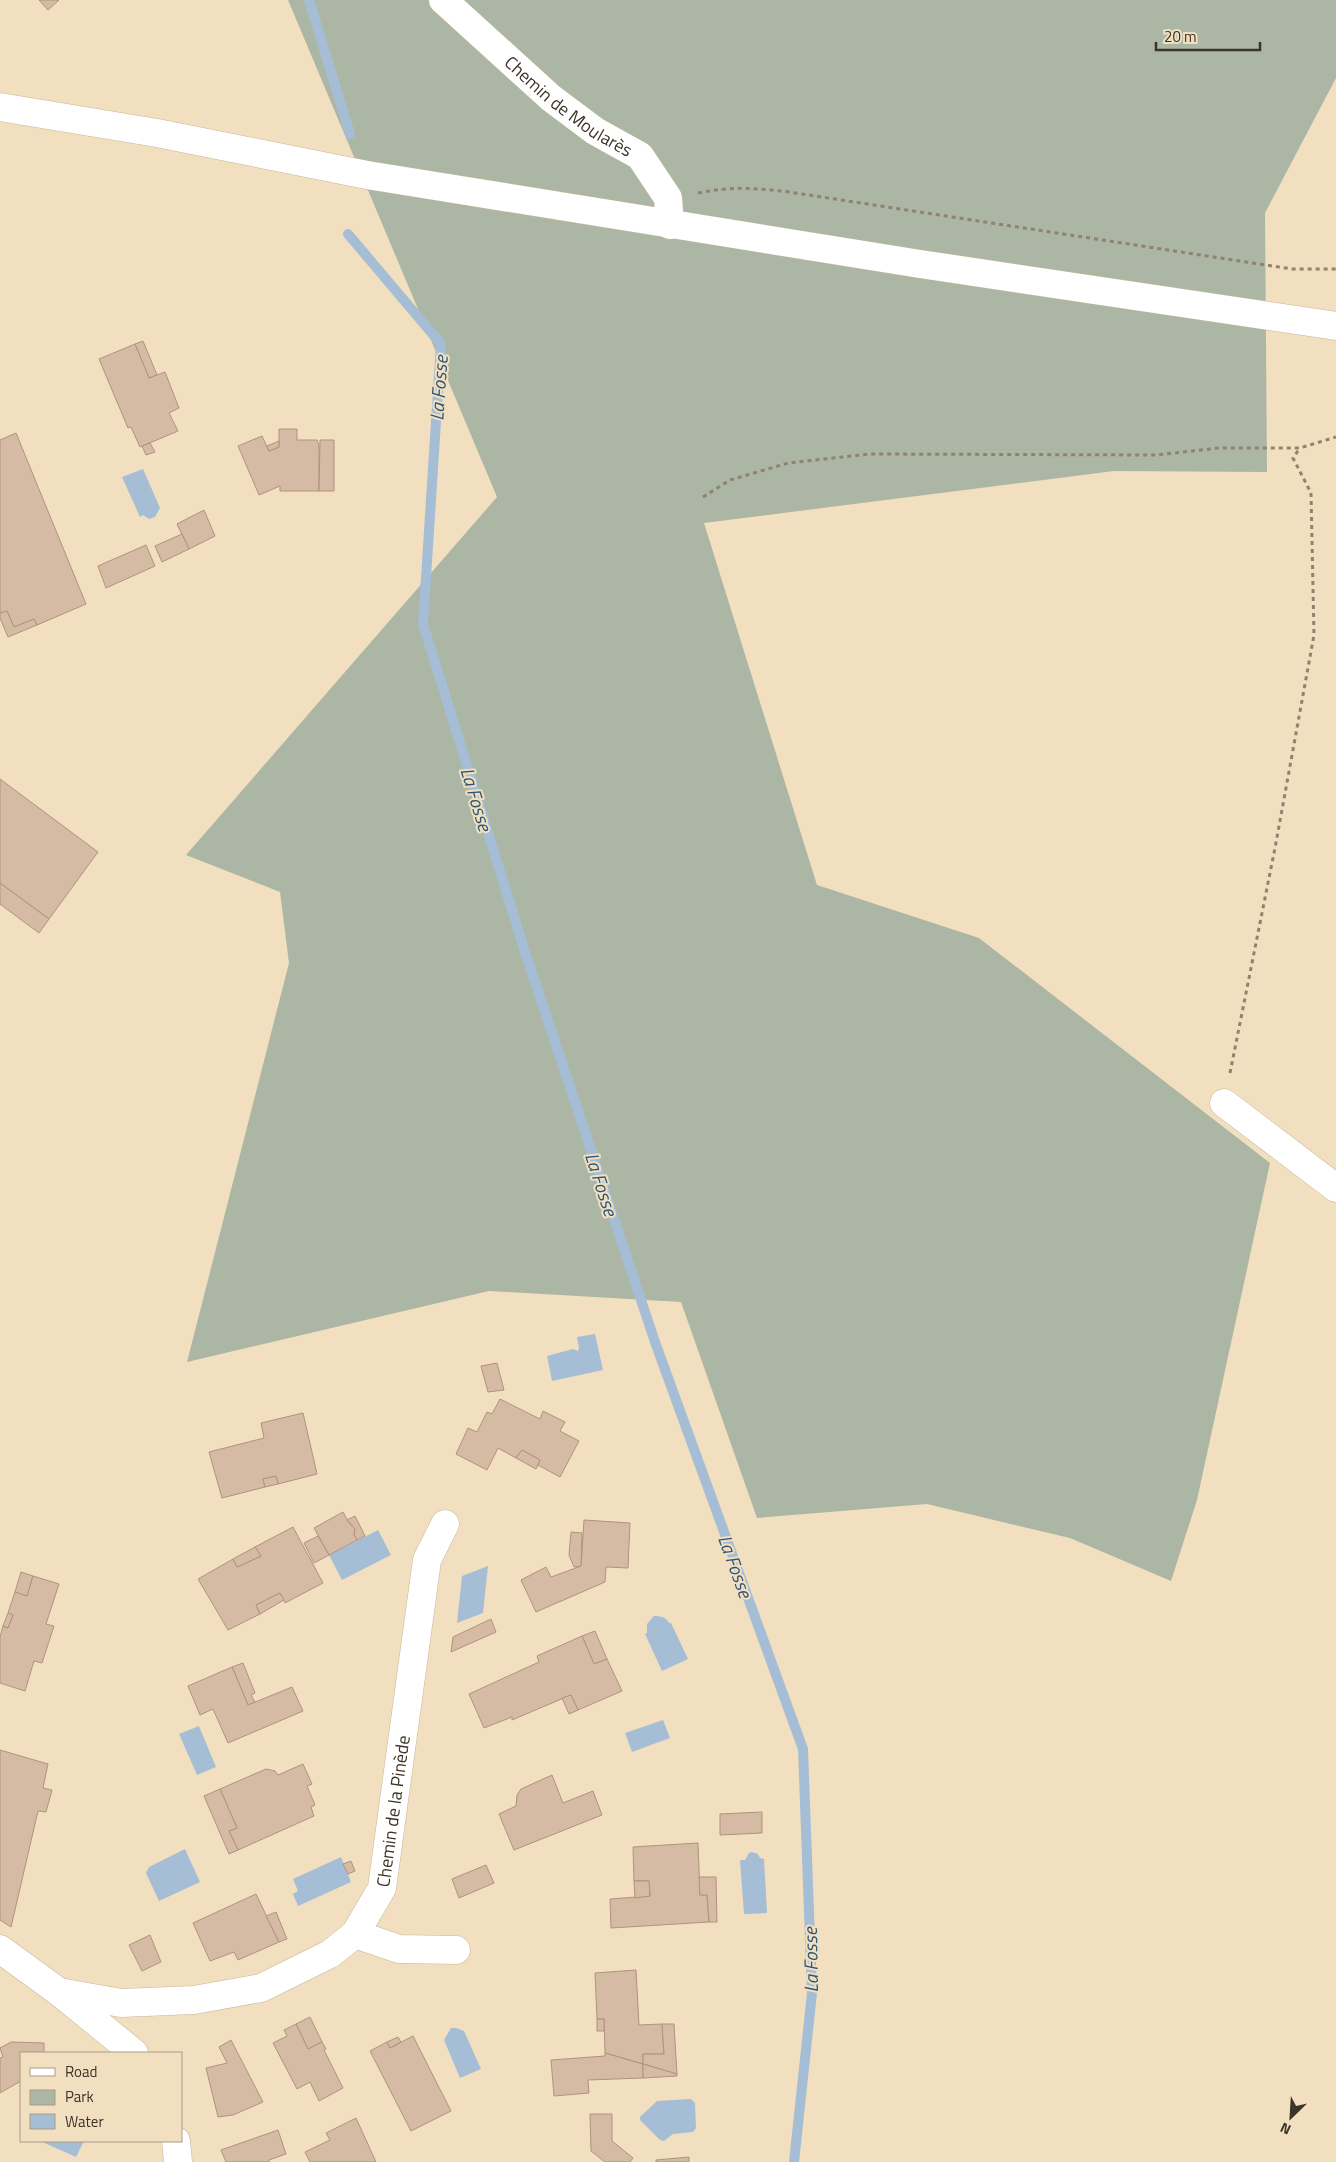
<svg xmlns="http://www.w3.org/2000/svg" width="1336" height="2162" viewBox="0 0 1336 2162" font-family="'Titillium Web',sans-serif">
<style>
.green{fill:#abb7a4}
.water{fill:#a5bed5}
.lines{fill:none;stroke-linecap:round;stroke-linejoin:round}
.stream{stroke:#a5bed5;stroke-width:10}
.building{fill:#d5baa4;stroke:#af937d}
.minor-casing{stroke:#c9b698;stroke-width:29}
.path{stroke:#8f826e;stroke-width:3;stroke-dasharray:4 4;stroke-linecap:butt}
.minor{stroke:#fff;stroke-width:28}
.labels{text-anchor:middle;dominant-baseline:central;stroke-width:4;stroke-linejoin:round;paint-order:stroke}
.street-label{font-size:18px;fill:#3c3428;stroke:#f2dfc0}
.water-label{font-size:19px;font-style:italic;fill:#2c5677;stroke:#f2dfc0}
</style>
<rect width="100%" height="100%" fill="#f2dfc0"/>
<!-- green -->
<polygon class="green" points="288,0 1336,0 1336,78 1265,213 1267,472 1114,471 704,523 817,885 979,938 1270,1163 1197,1500 1171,1581 1070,1538 927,1504 757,1518 681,1302 489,1291 187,1362 289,963 280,892 186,855 497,497"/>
<!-- water -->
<g class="water">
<polygon points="143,469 160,508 155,517 149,519 143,515 140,517 122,477"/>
<polygon points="595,1334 603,1370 552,1381 547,1356 573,1349 578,1351 579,1348 577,1337"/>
<polygon points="378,1530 391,1555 342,1580 329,1555"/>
<polygon points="488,1566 483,1613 457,1623 462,1576"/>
<path d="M 654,1616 C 661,1616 666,1617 669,1623 L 671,1623 L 688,1659 L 662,1671 L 645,1634 L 647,1633 L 647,1624 Z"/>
<polygon points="663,1720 670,1738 632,1752 625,1733"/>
<polygon points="199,1726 216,1767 197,1775 179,1734"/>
<polygon points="185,1849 200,1882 159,1901 146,1873 149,1867"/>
<polygon points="752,1852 758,1854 760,1858 764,1859 767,1913 744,1914 740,1860 745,1860 749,1853"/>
<polygon points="341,1857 351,1882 298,1906 293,1894 298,1891 293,1879"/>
<polygon points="451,2028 456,2028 464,2031 481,2069 460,2078 444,2040"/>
<polygon points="691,2099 695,2103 696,2128 693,2132 673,2134 664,2141 660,2140 640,2120 640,2117 657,2101"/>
<polygon points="40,2141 84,2141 76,2157"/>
</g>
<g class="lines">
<!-- stream -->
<g class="stream">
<polyline points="309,0 350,134"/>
<polyline points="348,234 441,344 423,624 526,955 655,1342 803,1749 812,1993 794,2162"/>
</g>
</g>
<!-- building -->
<g class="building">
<polygon points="39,0 59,0 48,10"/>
<polygon points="143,341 157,375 149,378 135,344"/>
<polygon points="135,344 149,378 165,372 179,408 169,413 178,431 140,447 131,427 128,428 99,359"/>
<polygon points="279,429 297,429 297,440 317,440 319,445 319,491 280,491 280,486 259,495 238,446 262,436 269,451 279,447"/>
<polygon points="16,433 86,604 37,625 34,619 14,627 7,611 0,613 0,440"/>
<polygon points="320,440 334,440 334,491 319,491"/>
<polygon points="279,441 279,447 269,451 267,446"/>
<polygon points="150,443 155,452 146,455 142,446"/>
<polygon points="204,510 215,536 189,549 177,524"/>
<polygon points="182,534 189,549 162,562 155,546"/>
<polygon points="146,545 155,566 106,588 98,566"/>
<polygon points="7,611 14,627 34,619 37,625 8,637 0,618 0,613"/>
<polygon points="0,779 98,852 49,919 0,883"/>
<polygon points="0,883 49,919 39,933 0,904"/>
<polygon points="497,1363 504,1390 488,1392 481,1366"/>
<polygon points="500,1399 540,1419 543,1411 565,1422 560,1431 579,1441 560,1477 538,1465 540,1460 522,1450 516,1458 498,1448 487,1470 456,1454 468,1428 477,1432 487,1412 492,1414"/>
<polygon points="303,1413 317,1474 278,1484 276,1476 263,1479 265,1487 222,1498 209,1452 264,1438 261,1423"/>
<polygon points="522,1450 540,1460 536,1469 516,1458"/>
<polygon points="276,1476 278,1484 265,1487 263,1479"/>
<polygon points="343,1512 349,1523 355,1529 354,1534 357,1540 329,1555 314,1528"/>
<polygon points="355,1516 365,1536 357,1540 354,1534 355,1529 347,1520"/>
<polygon points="584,1520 630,1523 628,1568 606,1567 605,1582 536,1612 521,1580 546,1567 551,1577 581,1566"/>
<polygon points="293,1527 323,1583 285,1603 280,1593 256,1605 260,1614 228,1630 198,1579 233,1559 237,1567 261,1556 255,1547"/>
<polygon points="571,1532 582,1533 581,1566 574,1567 569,1555"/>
<polygon points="318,1536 329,1555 314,1563 304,1543"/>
<polygon points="255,1547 261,1556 237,1567 233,1559"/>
<polygon points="21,1572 33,1576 27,1596 15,1592"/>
<polygon points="33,1576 59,1584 46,1624 54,1626 42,1663 34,1661 25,1691 0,1683 0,1637 3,1626 8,1628 13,1615 8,1613 15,1592 27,1596"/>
<polygon points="280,1593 284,1600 260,1614 256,1605"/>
<polygon points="8,1613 13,1615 8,1628 3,1626"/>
<polygon points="491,1619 496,1632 451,1652 453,1637"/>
<polygon points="595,1631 607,1659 594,1664 582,1636"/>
<polygon points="582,1636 594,1664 607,1659 622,1691 578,1710 571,1695 512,1720 512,1717 484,1728 469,1694 539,1662 537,1656"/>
<polygon points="243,1663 255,1693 251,1695 255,1702 248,1705 232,1667"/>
<polygon points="232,1667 248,1705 292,1687 303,1711 228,1743 213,1709 200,1715 188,1686"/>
<polygon points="571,1695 578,1710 569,1714 562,1698"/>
<polygon points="0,1750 48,1764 43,1788 52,1790 46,1812 38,1811 11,1927 0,1920"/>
<polygon points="303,1764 312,1784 307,1786 315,1805 311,1807 314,1816 238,1850 229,1831 237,1828 220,1789 266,1769 275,1771 278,1775"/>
<polygon points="552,1775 563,1803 593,1791 602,1815 514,1850 499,1814 516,1806 517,1795 521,1789"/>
<polygon points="220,1789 237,1828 229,1831 238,1850 229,1854 204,1796"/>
<polygon points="762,1812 762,1833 720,1835 720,1814"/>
<polygon points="698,1843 700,1895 707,1895 709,1922 611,1928 610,1899 650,1896 649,1881 634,1881 633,1847"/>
<polygon points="351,1861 355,1871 348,1874 343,1864"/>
<polygon points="486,1865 494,1883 459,1898 452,1879"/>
<polygon points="699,1877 716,1877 717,1922 709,1922 707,1895 700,1895"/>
<polygon points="634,1881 649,1881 650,1896 635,1898"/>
<polygon points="256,1894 279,1942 238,1960 234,1952 210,1961 193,1923"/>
<polygon points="276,1912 287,1939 279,1942 266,1916"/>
<polygon points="150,1935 161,1962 142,1971 129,1945"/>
<polygon points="636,1970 639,2025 662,2024 664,2054 643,2054 643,2064 605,2053 604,2019 597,2019 595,1973"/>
<polygon points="310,2017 322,2042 308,2049 296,2024"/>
<rect x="597" y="2019" width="7" height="12"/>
<polygon points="296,2024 308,2049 322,2042 326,2049 324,2050 343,2088 319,2101 310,2082 297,2089 273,2043 287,2036 284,2030"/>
<polygon points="662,2024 674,2024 677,2074 643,2064 643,2054 664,2054"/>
<polygon points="413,2036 451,2111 411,2131 370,2051 387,2042 390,2048"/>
<polygon points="398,2037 401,2042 390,2048 387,2042"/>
<polygon points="231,2040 263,2102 233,2115 218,2117 206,2068 227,2063 219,2047"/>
<polygon points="11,2042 44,2043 44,2053 21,2053 21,2081 0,2093 0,2058 3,2057 0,2048"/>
<polygon points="605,2053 643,2064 643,2078 588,2080 589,2093 554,2096 551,2060 605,2056"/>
<polygon points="643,2064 677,2074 677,2076 643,2078"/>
<polygon points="590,2114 612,2114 612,2141 633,2158 630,2162 605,2162 591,2151"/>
<polygon points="356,2118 376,2162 310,2162 305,2152 330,2140 326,2133"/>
<polygon points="278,2130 286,2154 269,2160 269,2162 226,2162 221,2150"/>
<polygon points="689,2157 689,2162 656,2162 656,2160"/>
</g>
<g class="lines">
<defs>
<g id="minor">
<path id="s1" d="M 443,0 L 551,98 L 595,131 L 640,156 L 668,198 L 670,225"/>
<polyline points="0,107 157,133 367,175 920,264 1336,326"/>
<polyline points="1224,1103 1336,1188"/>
<polyline points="355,1934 399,1949 456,1950"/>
<polyline points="0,1949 59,1992 134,2053"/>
<path id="s2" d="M 59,1992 L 121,2003 L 194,2000 L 261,1988 L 330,1954 L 355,1934 L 382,1888 L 427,1560 L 445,1524"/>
<polyline points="176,2141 178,2162"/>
</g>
</defs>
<!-- minor casing -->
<use href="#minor" class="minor-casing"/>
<!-- path -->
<g class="path">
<path d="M 698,193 C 733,186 755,188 789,192 L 1292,269 L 1336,269"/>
<polyline points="703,497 730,480 788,463 870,454 1156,455 1219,448 1300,448 1336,437"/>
<polyline points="1230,1073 1275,848 1314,635 1311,493 1293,458 1300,448"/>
</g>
<!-- minor -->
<use href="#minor" class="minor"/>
</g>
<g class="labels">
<!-- street labels -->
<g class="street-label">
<text stroke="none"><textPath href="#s1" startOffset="165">Chemin de Moularès</textPath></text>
<text stroke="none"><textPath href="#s2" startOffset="444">Chemin de la Pinède</textPath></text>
</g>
<!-- water labels -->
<g class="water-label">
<text transform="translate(438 388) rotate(-86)">La Fosse</text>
<text transform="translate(477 799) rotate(73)">La Fosse</text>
<text transform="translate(602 1184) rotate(72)">La Fosse</text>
<text transform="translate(736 1566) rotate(70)">La Fosse</text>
<text transform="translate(810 1960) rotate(-91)">La Fosse</text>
</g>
</g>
<!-- legend -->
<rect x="20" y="2052" width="162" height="90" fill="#f2dfc0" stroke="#a99b83"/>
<rect x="30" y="2068" width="25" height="8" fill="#ffffff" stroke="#a99b83"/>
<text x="65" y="2077" font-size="15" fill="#3c3428">Road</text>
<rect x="30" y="2090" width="25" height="15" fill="#abb7a4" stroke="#a99b83"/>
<text x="65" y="2102" font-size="15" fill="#3c3428">Park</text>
<rect x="30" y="2114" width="25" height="15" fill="#a5bed5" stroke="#a99b83"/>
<text x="65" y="2127" font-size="15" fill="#3c3428">Water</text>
<!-- north arrow -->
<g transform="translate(1291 2117) rotate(205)" stroke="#f2dfc0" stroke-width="4" paint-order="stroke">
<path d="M0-4L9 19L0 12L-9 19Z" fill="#3c3428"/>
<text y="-8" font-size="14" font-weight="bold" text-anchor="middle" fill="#3c3428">N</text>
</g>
<!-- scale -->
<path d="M1156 42v8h104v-8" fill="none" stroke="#3c3428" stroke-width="2.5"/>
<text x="1164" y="42" font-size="15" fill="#3c3428" stroke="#f2dfc0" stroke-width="4" paint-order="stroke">20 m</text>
</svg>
